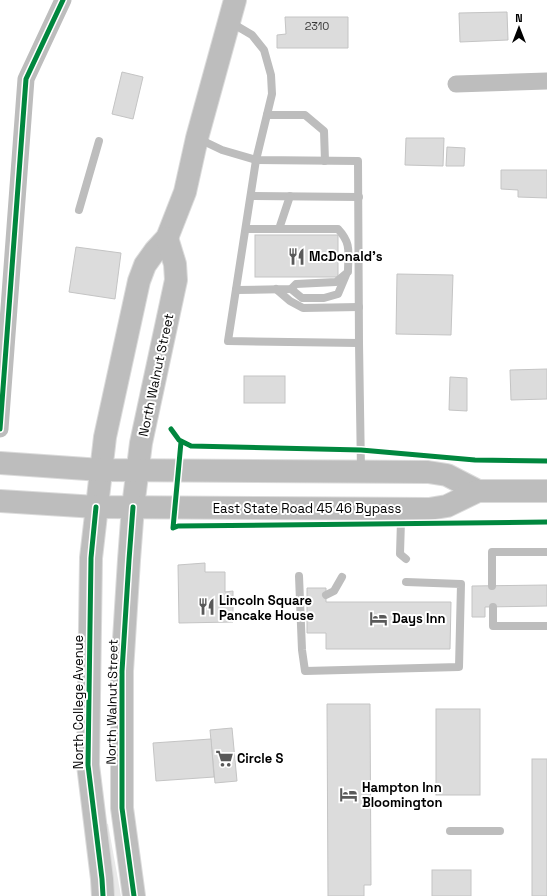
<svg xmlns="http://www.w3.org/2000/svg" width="547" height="896" viewBox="0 0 547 896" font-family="'Space Grotesk',sans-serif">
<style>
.green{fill:#e9e9e9}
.building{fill:#dcdcdc;stroke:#c4c4c4}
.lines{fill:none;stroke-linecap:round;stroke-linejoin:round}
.primary-casing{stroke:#dbdbdb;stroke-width:24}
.highway-casing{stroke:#dbdbdb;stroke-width:24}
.lane{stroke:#bdbdbd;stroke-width:8}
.street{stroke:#bdbdbd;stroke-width:17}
.primary{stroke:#bdbdbd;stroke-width:22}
.highway{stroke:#bdbdbd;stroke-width:22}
.cycleway-casing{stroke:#fff;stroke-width:8}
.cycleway{stroke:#00873e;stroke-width:5}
.labels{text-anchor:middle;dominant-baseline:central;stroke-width:4;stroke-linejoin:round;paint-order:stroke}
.number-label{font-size:11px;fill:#373737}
.poi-label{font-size:13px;font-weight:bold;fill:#000;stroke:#fff;text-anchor:start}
.street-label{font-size:13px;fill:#000;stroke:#fff}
</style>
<rect width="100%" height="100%" fill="#fff"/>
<!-- green -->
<polygon class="green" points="105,824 108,824 121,896 111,896"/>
<!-- building -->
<g class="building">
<polygon points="507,12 508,40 460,42 459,13"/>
<polygon points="285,17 348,17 348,48 277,48 277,35 286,34"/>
<polygon points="122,72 143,77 133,119 112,114"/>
<polygon points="406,138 444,138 443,166 405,165"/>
<polygon points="447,147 465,148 464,166 446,166"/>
<polygon points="501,170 547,170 547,198 518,197 518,190 501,189"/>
<rect x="255" y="235" width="83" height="42"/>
<polygon points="76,247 121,253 115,299 69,292"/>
<polygon points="397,274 453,275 451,335 396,334"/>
<polygon points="547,369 547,399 511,400 510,370"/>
<rect x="244" y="376" width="41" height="27"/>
<polygon points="450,377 467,378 467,411 449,410"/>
<polygon points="205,563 205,572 225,572 225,592 233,591 233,622 179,623 178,565"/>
<polygon points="547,585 547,606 485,607 485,617 472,617 472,586"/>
<polygon points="307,588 326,588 326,602 451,602 450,649 326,649 326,633 307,633"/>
<polygon points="327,704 370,704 371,885 364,885 364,896 328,896"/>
<rect x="436" y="709" width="44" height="86"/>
<polygon points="232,728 237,781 215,783 210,730"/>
<polygon points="211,739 214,777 156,781 153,743"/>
<rect x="532" y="759" width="15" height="137"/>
<rect x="432" y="870" width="39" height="26"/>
</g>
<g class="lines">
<defs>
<g id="primary">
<polyline points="103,896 102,879 88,765 91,558 105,437 139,281 145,265 155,251 167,238 185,192 197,138 235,0"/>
<polyline points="134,896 122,808 122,671 129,560 133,507 141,443 176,280 175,264 167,238"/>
</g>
<g id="highway">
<polyline points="0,463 101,470 428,472 447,475 478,491"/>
<polyline points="0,501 96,507 429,509 447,506 478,491 547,491"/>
</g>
</defs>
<!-- primary casing -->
<use href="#primary" class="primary-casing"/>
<!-- highway casing -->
<use href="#highway" class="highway-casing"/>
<!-- lane -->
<g class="lane">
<polyline points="230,22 252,35 264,50 271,75 272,94 256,160 228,341 359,343"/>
<polyline points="267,115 305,115 324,131 325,161"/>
<polyline points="197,138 222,150 256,160 358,161 359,343 361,471"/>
<polyline points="251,196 359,197"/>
<polyline points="79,210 99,141"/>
<polyline points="279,229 290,196"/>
<polyline points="276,289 290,301 303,308 359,307"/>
<polyline points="291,289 302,298 324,298 338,294 346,275"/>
<path d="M 236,290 L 291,289 L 296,284 L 336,282 L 348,272 C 348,253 352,244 338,229 L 246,229"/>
<polyline points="406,511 401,520 400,554 406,559"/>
<polyline points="299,576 302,650 305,671 459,667 461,584 406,582"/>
<polyline points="492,586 492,552 547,552"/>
<polyline points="326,595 334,591 342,577"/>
<polyline points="493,607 493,626 547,626"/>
<polyline points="450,831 500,831"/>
</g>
<!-- street -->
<g class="street">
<polyline points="456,84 547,81"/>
<polyline points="0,429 26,79 63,0"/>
</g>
<!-- primary -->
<use href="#primary" class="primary"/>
<!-- highway -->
<use href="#highway" class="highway"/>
<defs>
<g id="cycleway">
<polyline points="0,429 26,79 63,0"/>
<polyline points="171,429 179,440 191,446 361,450 475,460 547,461"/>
<polyline points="181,442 173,528 178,526 547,522"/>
<polyline points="96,507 91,558 88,765 102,879 103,896"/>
<polyline points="133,507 129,560 122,671 122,808 134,896"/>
</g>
</defs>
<!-- cycleway casing -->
<use href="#cycleway" class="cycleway-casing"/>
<!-- cycleway -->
<use href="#cycleway" class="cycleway"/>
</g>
<!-- icons -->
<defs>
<symbol id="restaurant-bare" viewBox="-9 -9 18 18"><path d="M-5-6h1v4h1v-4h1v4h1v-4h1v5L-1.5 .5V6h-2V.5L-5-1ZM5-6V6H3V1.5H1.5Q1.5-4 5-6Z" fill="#595959" stroke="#fff" stroke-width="2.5" paint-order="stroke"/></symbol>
<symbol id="hotel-bare" viewBox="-9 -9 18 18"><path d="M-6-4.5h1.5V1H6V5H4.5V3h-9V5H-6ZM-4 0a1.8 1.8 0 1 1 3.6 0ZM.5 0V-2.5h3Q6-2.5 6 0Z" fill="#595959" stroke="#fff" stroke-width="2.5" paint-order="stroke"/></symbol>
<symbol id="supermarket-bare" viewBox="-9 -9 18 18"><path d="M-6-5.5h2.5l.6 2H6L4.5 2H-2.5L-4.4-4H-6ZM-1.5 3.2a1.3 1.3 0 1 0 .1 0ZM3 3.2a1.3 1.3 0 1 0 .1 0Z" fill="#595959" stroke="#fff" stroke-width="2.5" paint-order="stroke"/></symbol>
</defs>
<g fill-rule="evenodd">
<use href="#restaurant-bare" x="284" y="244" width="25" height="25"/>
<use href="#restaurant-bare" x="194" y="594" width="25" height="25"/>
<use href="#hotel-bare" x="366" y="606" width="25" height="25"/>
<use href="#supermarket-bare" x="212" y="746" width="25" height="25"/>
<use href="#hotel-bare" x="336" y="782" width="25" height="25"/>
</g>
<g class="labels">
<!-- number labels -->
<g class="number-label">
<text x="317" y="26">2310</text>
</g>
<!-- poi labels -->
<g class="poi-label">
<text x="309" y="256">McDonald's</text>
<text x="219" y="600">Lincoln Square<tspan x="219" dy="15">Pancake House</tspan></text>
<text x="392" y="618">Days Inn</text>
<text x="237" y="758">Circle S</text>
<text x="362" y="787">Hampton Inn<tspan x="362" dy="15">Bloomington</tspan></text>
</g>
<!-- street labels -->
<g class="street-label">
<text transform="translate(156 375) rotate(-78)">North Walnut Street</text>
<text x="307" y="508">East State Road 45 46 Bypass</text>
<text transform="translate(78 702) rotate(-90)">North College Avenue</text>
<text transform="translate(112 702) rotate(-89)">North Walnut Street</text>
</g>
</g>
<!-- north arrow -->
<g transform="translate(519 28)" stroke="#ffffff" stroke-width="3" paint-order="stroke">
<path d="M0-3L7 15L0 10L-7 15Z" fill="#000000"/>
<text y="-6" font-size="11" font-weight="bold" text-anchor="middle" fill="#000000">N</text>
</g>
</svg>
